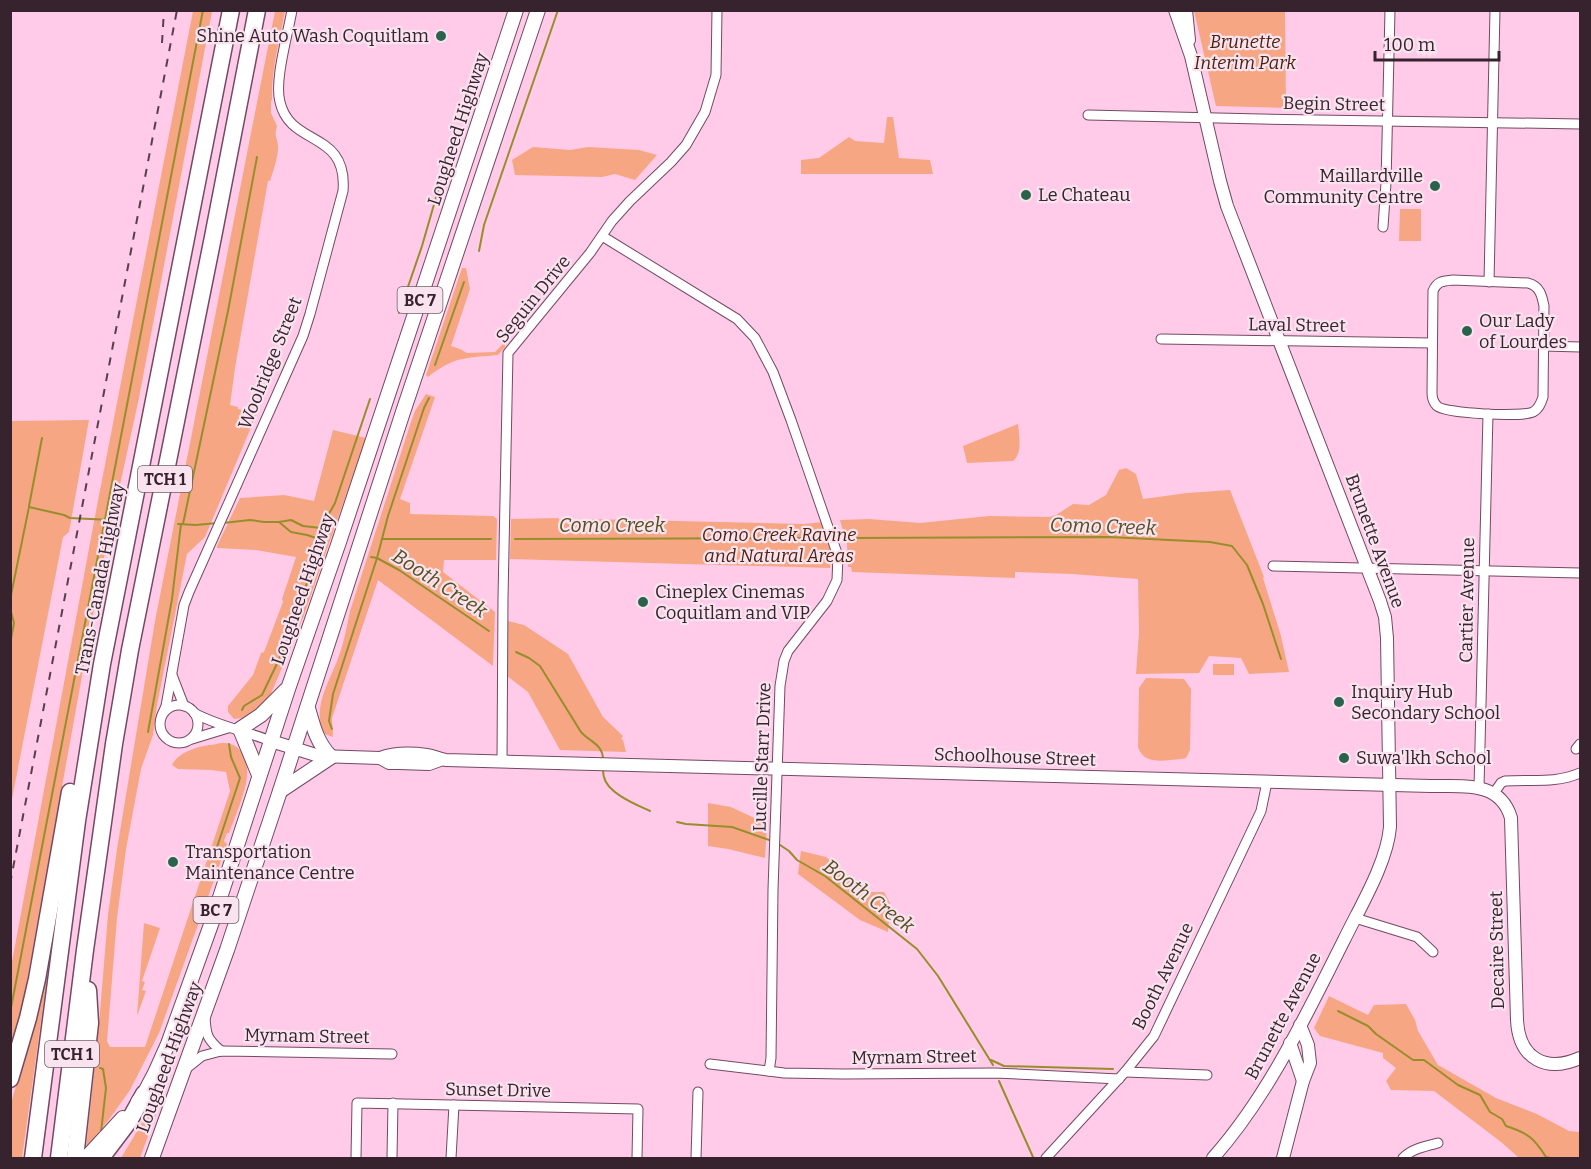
<svg xmlns="http://www.w3.org/2000/svg" width="1591" height="1169" viewBox="0 0 1591 1169" font-family="Bitter,serif">
<style>
.green{fill:#f7a683}
.lines{fill:none;stroke-linecap:round;stroke-linejoin:round}
.stream{stroke:#978e2b;stroke-width:2}
.street-casing{stroke:#744962;stroke-width:11}
.secondary-casing{stroke:#744962;stroke-width:14}
.primary-casing{stroke:#744962;stroke-width:16}
.highway-casing{stroke:#744962;stroke-width:19}
.street{stroke:#fff;stroke-width:9}
.secondary{stroke:#fff;stroke-width:12}
.primary{stroke:#fff;stroke-width:14}
.highway{stroke:#fff;stroke-width:16}
.rail{stroke:#573f4d;stroke-width:2;stroke-dasharray:8 8;stroke-linecap:butt}
.poi-dot{fill:#2a624b;stroke:#f8e3ef;stroke-width:2}
.labels{text-anchor:middle;dominant-baseline:central;stroke-width:4.5;stroke-linejoin:round;paint-order:stroke}
.shield{fill:#f8e3ef;stroke:#705d68;stroke-width:1.5}
.shield-label{font-size:16px;font-weight:bold;fill:#36232e}
.poi-label{font-size:18px;fill:#36232e;stroke:#f8e3ef;text-anchor:start}
.park-label{font-size:18px;font-style:italic;fill:#4c220f;stroke:#f8e3ef}
.street-label{font-size:18px;fill:#36232e;stroke:#f8e3ef}
.water-label{font-size:20px;font-style:italic;fill:#544f1d;stroke:#f8e3ef}
</style>
<rect width="100%" height="100%" fill="#ffcbe9"/>
<!-- green -->
<g class="green">
<polygon points="193,11 212,11 139,398 100,576 23,1003 11,1050 11,967 96,511"/>
<path d="M 275,11 L 285,11 C 280,40 271,70 272,100 L 271,101 L 271,113 L 277,126 C 274,139 277,135 278,146 C 279,154 273,172 270,181 L 268,181 L 235,368 L 230,405 L 238,407 L 238,409 L 257,413 L 205,537 L 187,554 L 157,705 L 153,735 L 141,769 L 126,849 L 117,918 L 107,1041 L 110,1047 L 145,1047 L 230,791 L 226,772 L 211,770 L 178,769 L 172,765 L 173,763 C 180,752 196,747 209,745 C 214,745 219,743 223,743 C 241,742 249,761 247,776 C 246,792 235,817 229,833 L 227,833 L 224,841 L 227,844 L 159,1033 L 130,1090 L 108,1121 L 86,1148 L 99,1024 L 108,915 L 117,849 L 155,621 Z"/>
<polygon points="1194,11 1285,11 1286,108 1216,106"/>
<polygon points="887,117 893,117 899,158 930,160 933,174 801,174 801,160 819,158 849,137 855,141 884,143"/>
<polygon points="533,147 570,150 588,147 639,150 657,155 635,180 615,174 602,177 515,175 512,160"/>
<polygon points="1400,209 1421,209 1421,241 1399,241"/>
<path d="M 462,268 L 466,268 L 470,289 L 451,346 L 460,349 L 467,353 L 495,352 L 503,344 L 505,345 L 505,347 L 498,355 C 467,358 454,356 428,377 L 426,375 Z"/>
<path d="M 426,394 L 435,397 L 400,499 L 410,503 L 410,514 L 493,516 L 497,519 L 496,560 L 444,560 L 443,572 L 495,612 L 493,666 L 378,580 L 332,718 L 333,737 L 322,733 C 315,706 325,690 335,666 C 343,648 346,630 350,611 L 411,422 L 415,411 Z"/>
<polygon points="89,420 69,532 63,537 11,804 10,429 12,421"/>
<path d="M 1018,424 C 1019,436 1023,453 1013,461 L 967,463 L 963,446 Z"/>
<path d="M 333,430 L 366,438 L 303,618 L 270,696 C 262,710 250,718 234,719 L 228,712 L 228,706 L 253,675 L 261,653 L 264,652 L 283,602 L 282,599 L 296,557 L 256,550 L 217,548 L 217,546 L 240,498 L 284,495 L 314,501 Z"/>
<polygon points="1126,468 1136,474 1143,499 1187,493 1230,490 1264,577 1263,578 1281,636 1289,672 1249,674 1241,658 1209,656 1199,673 1136,674 1139,632 1138,579 1072,574 1015,572 1015,578 852,572 851,567 848,567 847,545 840,520 869,519 920,523 989,516 1049,517 1056,515 1073,504 1089,505 1106,495 1119,470"/>
<polygon points="558,518 561,522 575,525 593,524 589,519 804,524 823,522 831,551 830,568 510,559 511,519"/>
<polygon points="508,621 524,625 568,654 603,717 623,736 621,739 623,740 626,752 560,750 528,692 507,676"/>
<rect x="1213" y="664" width="21" height="11"/>
<path d="M 1146,678 L 1184,679 L 1191,689 L 1190,750 L 1186,758 L 1181,759 C 1165,760 1144,766 1138,747 L 1139,688 Z"/>
<polygon points="708,803 731,807 767,824 765,858 728,849 708,846"/>
<polygon points="801,851 826,857 843,871 857,892 884,892 890,903 888,932 860,920 798,874"/>
<polygon points="144,923 160,928 142,981 145,982 142,990 146,991 137,1016"/>
<polygon points="46,971 48,971 22,1158 11,1158 11,1103 28,1045"/>
<polygon points="1329,996 1368,1015 1374,1005 1406,1004 1415,1020 1418,1031 1438,1065 1496,1098 1537,1114 1569,1131 1580,1132 1580,1158 1519,1158 1501,1142 1434,1091 1391,1090 1386,1081 1396,1068 1383,1058 1383,1053 1320,1036 1314,1028"/>
<polygon points="157,1098 161,1100 140,1158 121,1158"/>
</g>
<g class="lines">
<!-- stream -->
<g class="stream">
<polyline points="459,120 467,97"/>
<polyline points="479,251 484,225 558,10"/>
<polyline points="399,313 422,246 448,156"/>
<polyline points="435,365 464,282"/>
<polyline points="29,506 42,438"/>
<polyline points="279,522 291,520 303,526 321,528 335,503 370,399"/>
<polyline points="223,523 250,520 264,522 279,522 291,532 307,535 325,541"/>
<polyline points="178,524 196,525 217,523"/>
<polyline points="183,524 228,311 257,157"/>
<polyline points="317,538 322,536 326,536 323,532 321,528"/>
<polyline points="849,538 1109,537 1210,542 1232,546 1247,565 1263,604 1281,659"/>
<polyline points="383,539 491,539"/>
<polyline points="515,539 818,538"/>
<polyline points="371,557 377,558 399,570 489,631"/>
<polyline points="10,600 29,507 64,515 70,518 111,520"/>
<polyline points="10,608 14,623 10,644"/>
<path d="M 516,652 L 529,658 L 540,666 L 581,732 C 590,742 602,744 603,758"/>
<polyline points="242,710 244,706 262,695 283,651 315,560 318,549 317,538"/>
<polyline points="332,729 329,721 333,694 377,558 388,516 424,408 429,398"/>
<polyline points="148,732 172,599 181,524"/>
<path d="M 603,767 C 603,770 603,774 604,777 C 607,793 637,805 650,811"/>
<polyline points="677,822 686,824 732,827 772,841"/>
<polyline points="777,843 789,851 797,860 825,876 917,949 938,976 993,1065"/>
<polyline points="215,853 240,778 231,757 229,744"/>
<path d="M 1338,1011 L 1368,1026 L 1376,1034 L 1413,1060 L 1424,1060 L 1458,1085 L 1480,1095 L 1490,1112 L 1502,1119 L 1506,1126 C 1528,1133 1534,1138 1546,1157 L 1550,1158"/>
<polyline points="10,1013 203,10"/>
<polyline points="991,1060 1004,1066 1113,1069"/>
<polyline points="100,1068 103,1069 106,1088 101,1132"/>
<polyline points="999,1081 1033,1157"/>
</g>
<defs>
<g id="street">
<polyline points="1088,115 1261,119 1580,124"/>
<polyline points="1383,227 1386,183 1390,10"/>
<polyline points="602,236 737,319 755,338 773,372 791,420 838,556 837,580 827,601 788,651 784,661 780,686 773,890 771,1058 769,1071"/>
<path d="M 1453,280 L 1528,283 C 1540,286 1542,296 1544,306 L 1543,397 C 1541,403 1539,409 1533,412 C 1522,417 1446,414 1437,406 C 1433,402 1432,398 1432,393 L 1433,291 C 1437,281 1443,281 1453,280 Z"/>
<polyline points="1489,282 1495,10"/>
<polyline points="1161,339 1432,343"/>
<polyline points="1544,346 1580,347"/>
<polyline points="1273,566 1580,573"/>
<polyline points="172,675 184,706"/>
<circle cx="179" cy="724" r="19"/>
<path d="M 194,713 C 218,726 245,731 271,741"/>
<path d="M 162,715 L 166,706 L 184,605 L 189,592 L 303,336 L 310,314 L 343,191 C 348,130 290,147 280,102 C 274,81 288,34 292,10"/>
<polyline points="192,739 228,728"/>
<polyline points="1576,749 1580,744"/>
<polyline points="502,761 503,598 508,353 590,253 612,221 630,201 671,162 686,145 705,112 716,75 717,10"/>
<polyline points="1479,788 1488,414"/>
<path d="M 1494,793 L 1501,783 L 1505,781 C 1532,779 1554,784 1580,773"/>
<polyline points="1355,918 1417,937 1433,952"/>
<path d="M 205,1017 C 206,1035 207,1039 221,1051"/>
<polyline points="710,1064 784,1073 843,1074 995,1073 1119,1079"/>
<polyline points="187,1068 202,1056 221,1051 392,1054"/>
<polyline points="1125,1072 1207,1075"/>
<polyline points="356,1158 357,1103 638,1109 637,1158"/>
<polyline points="392,1158 393,1103"/>
<polyline points="451,1158 454,1105"/>
<polyline points="696,1158 698,1092"/>
<polyline points="1046,1158 1125,1072 1154,1036 1261,811 1267,782"/>
<path d="M 1403,1158 C 1411,1149 1426,1146 1438,1143"/>
</g>
<g id="secondary">
<path d="M 1175,10 L 1191,56 L 1220,181 L 1227,206 L 1380,601 L 1385,617 L 1387,638 L 1390,827 C 1387,863 1360,907 1344,940 C 1306,1015 1269,1095 1213,1158"/>
<polyline points="1186,10 1189,40"/>
<polyline points="271,741 319,756 380,758 389,763 399,763 429,764 440,760"/>
<path d="M 380,758 C 393,753 412,753 427,755 C 434,756 439,759 446,760 L 1431,786 C 1462,787 1500,780 1511,818 L 1517,1020 C 1519,1059 1546,1073 1580,1058"/>
<polyline points="1290,1043 1303,1081"/>
<polyline points="1283,1158 1303,1081 1310,1063 1308,1045 1300,1025"/>
</g>
<g id="primary">
<polyline points="259,775 240,729 261,715 286,690"/>
<path d="M 280,791 L 331,757 C 317,743 313,726 308,708"/>
<polyline points="138,1102 144,1094 155,1073 168,1044 213,919 288,689 338,545 516,10"/>
<polyline points="86,1158 123,1118"/>
<polyline points="152,1158 227,950 280,791 403,412 538,10"/>
</g>
<g id="highway">
<polyline points="10,1079 28,1018 37,979 70,792"/>
<polyline points="33,1158 77,821 102,664 231,10"/>
<polyline points="59,1158 85,950 114,744 130,650 213,237 257,10"/>
<polyline points="75,1158 90,1023 88,990"/>
<polyline points="101,1158 129,1121 144,1094"/>
</g>
</defs>
<!-- street casing -->
<use href="#street" class="street-casing"/>
<!-- secondary casing -->
<use href="#secondary" class="secondary-casing"/>
<!-- primary casing -->
<use href="#primary" class="primary-casing"/>
<!-- highway casing -->
<use href="#highway" class="highway-casing"/>
<!-- street -->
<use href="#street" class="street"/>
<!-- secondary -->
<use href="#secondary" class="secondary"/>
<!-- primary -->
<use href="#primary" class="primary"/>
<!-- highway -->
<use href="#highway" class="highway"/>
<!-- rail -->
<g class="rail">
<polyline points="162,43 164,10"/>
<polyline points="10,884 177,10"/>
</g>
</g>
<!-- markers -->
<g class="poi-dot">
<circle cx="441" cy="36" r="6"/>
<circle cx="1435" cy="186" r="6"/>
<circle cx="1026" cy="195" r="6"/>
<circle cx="1467" cy="331" r="6"/>
<circle cx="643" cy="602" r="6"/>
<circle cx="1339" cy="702" r="6"/>
<circle cx="1344" cy="758" r="6"/>
<circle cx="173" cy="862" r="6"/>
</g>
<g class="labels">
<!-- shield labels -->
<g class="shield">
<rect x="397.5" y="287" width="45" height="26" rx="4.5"/>
<rect x="138" y="466" width="54" height="26" rx="4.5"/>
<rect x="193.5" y="897" width="45" height="26" rx="4.5"/>
<rect x="45" y="1041" width="54" height="26" rx="4.5"/>
</g>
<g class="shield-label">
<text x="420" y="300">BC 7</text>
<text x="165" y="479">TCH 1</text>
<text x="216" y="910">BC 7</text>
<text x="72" y="1054">TCH 1</text>
</g>
<!-- poi labels -->
<g class="poi-label">
<text x="429" y="36" text-anchor="end">Shine Auto Wash Coquitlam</text>
<text x="1423" y="176" text-anchor="end">Maillardville<tspan x="1423" dy="21">Community Centre</tspan></text>
<text x="1038" y="195">Le Chateau</text>
<text x="1479" y="321">Our Lady<tspan x="1479" dy="21">of Lourdes</tspan></text>
<text x="655" y="592">Cineplex Cinemas<tspan x="655" dy="21">Coquitlam and VIP</tspan></text>
<text x="1351" y="692">Inquiry Hub<tspan x="1351" dy="21">Secondary School</tspan></text>
<text x="1356" y="758">Suwa'lkh School</text>
<text x="185" y="852">Transportation<tspan x="185" dy="21">Maintenance Centre</tspan></text>
</g>
<!-- park labels -->
<g class="park-label">
<text x="1245" y="42">Brunette<tspan x="1245" dy="21">Interim Park</tspan></text>
<text x="779" y="535">Como Creek Ravine<tspan x="779" dy="21">and Natural Areas</tspan></text>
</g>
<!-- street labels -->
<g class="street-label">
<text transform="translate(1334 104) rotate(1)">Begin Street</text>
<text transform="translate(458 129) rotate(-72)">Lougheed Highway</text>
<text transform="translate(533 299) rotate(-51)">Seguin Drive</text>
<text transform="translate(1297 325) rotate(1)">Laval Street</text>
<text transform="translate(270 363) rotate(-68)">Woolridge Street</text>
<text transform="translate(1375 541) rotate(70)">Brunette Avenue</text>
<text transform="translate(100 579) rotate(-79)">Trans-Canada Highway</text>
<text transform="translate(303 589) rotate(-71)">Lougheed Highway</text>
<text transform="translate(1467 600) rotate(-89)">Cartier Avenue</text>
<text transform="translate(762 757) rotate(-88)">Lucille Starr Drive</text>
<text transform="translate(1015 757) rotate(2)">Schoolhouse Street</text>
<text transform="translate(1497 950) rotate(-91)">Decaire Street</text>
<text transform="translate(1163 976) rotate(-64)">Booth Avenue</text>
<text transform="translate(1283 1016) rotate(-62)">Brunette Avenue</text>
<text transform="translate(307 1036) rotate(1)">Myrnam Street</text>
<text transform="translate(169 1057) rotate(-70)">Lougheed Highway</text>
<text transform="translate(914 1057) rotate(-1)">Myrnam Street</text>
<text transform="translate(498 1090) rotate(1)">Sunset Drive</text>
</g>
<!-- water labels -->
<g class="water-label">
<text x="612" y="525">Como Creek</text>
<text transform="translate(1103 526) rotate(2)">Como Creek</text>
<text transform="translate(440 583) rotate(33)">Booth Creek</text>
<text transform="translate(869 896) rotate(37)">Booth Creek</text>
</g>
</g>
<!-- border -->
<rect width="1591" height="1169" fill="none" stroke="#36232e" stroke-width="24"/>
<!-- scale -->
<path d="M1375 51v9h124v-9" fill="none" stroke="#36232e" stroke-width="3"/>
<text x="1384" y="51" font-size="18" fill="#36232e" stroke="#f8e3ef" stroke-width="4.5" paint-order="stroke">100 m</text>
</svg>
